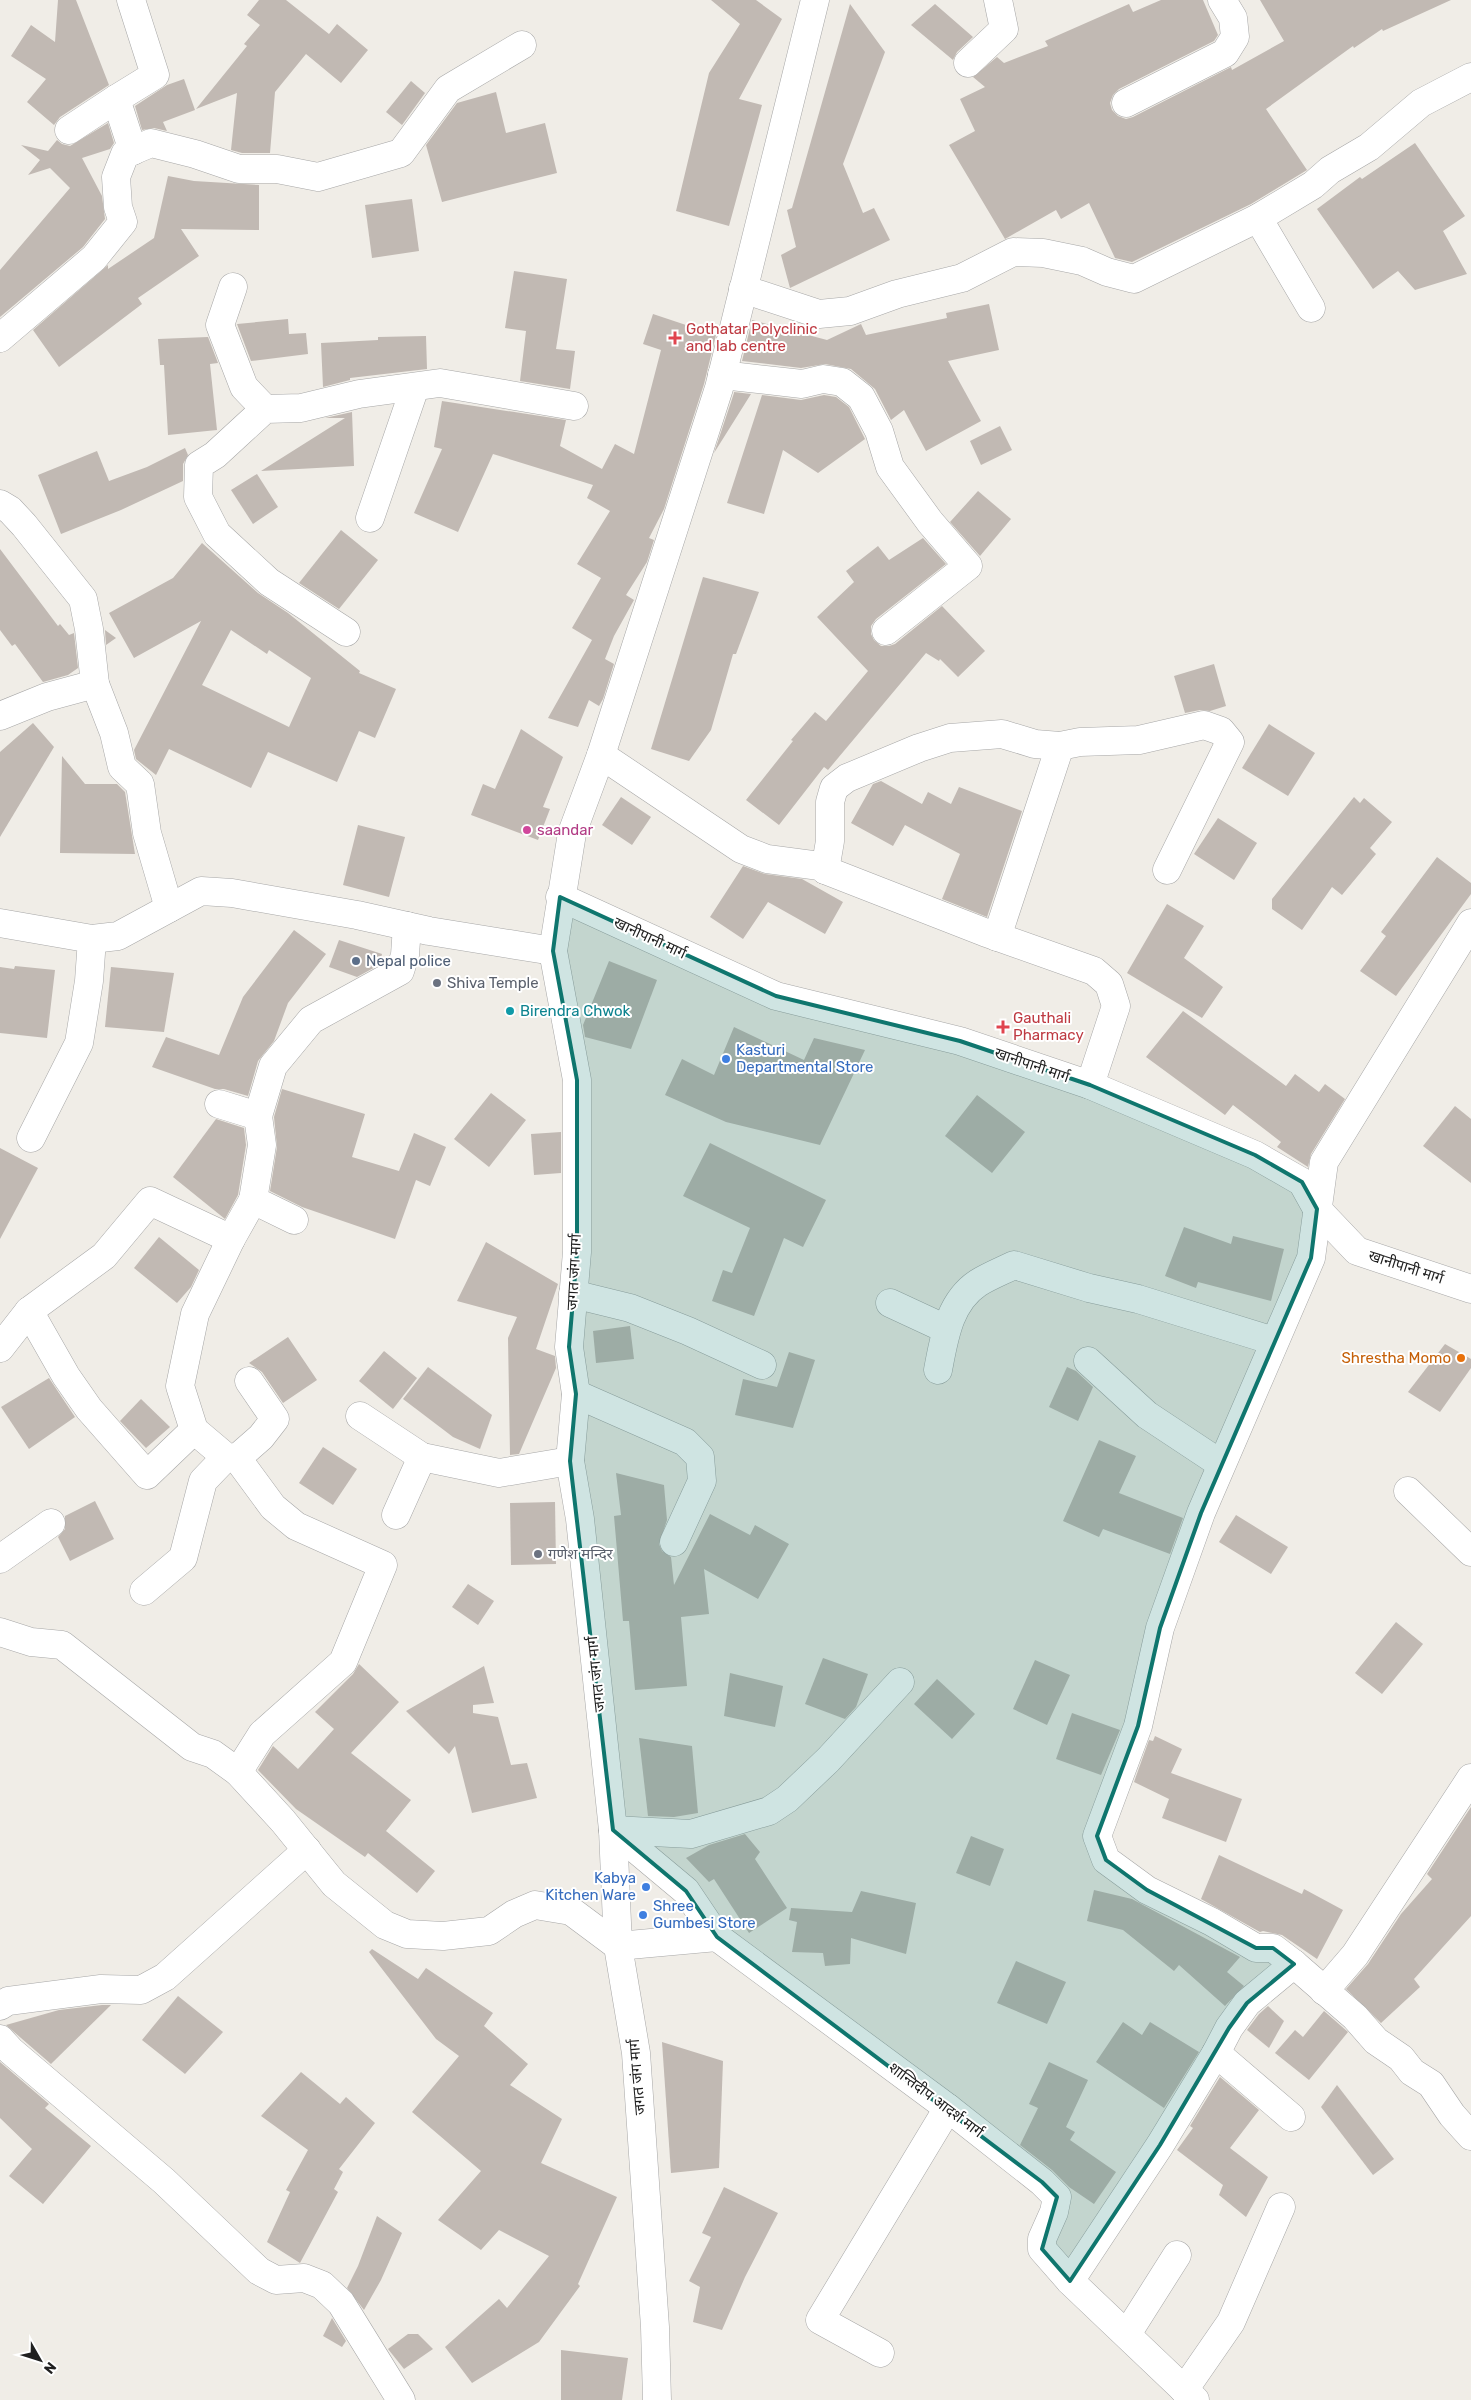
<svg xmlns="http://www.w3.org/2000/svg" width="1471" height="2400" viewBox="0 0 1471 2400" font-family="Rubik,'Noto Sans Devanagari',sans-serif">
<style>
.building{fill:#c1b9b3;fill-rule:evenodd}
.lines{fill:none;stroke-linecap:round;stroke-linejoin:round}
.minor-casing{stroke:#a7a7a7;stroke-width:29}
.minor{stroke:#fff;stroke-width:28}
.marked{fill:#0f766e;fill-opacity:0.2;stroke:#0f766e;stroke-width:4;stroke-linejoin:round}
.health-dot{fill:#e0444e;stroke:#fff;stroke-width:2}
.hotel-dot{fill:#d1479c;stroke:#fff;stroke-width:2}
.service-dot{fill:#5c6f8a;stroke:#fff;stroke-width:2}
.worship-dot{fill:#6b7280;stroke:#fff;stroke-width:2}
.culture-dot{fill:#0f9aa8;stroke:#fff;stroke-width:2}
.shop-dot{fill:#3f7fe0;stroke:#fff;stroke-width:2}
.food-dot{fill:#e8710a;stroke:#fff;stroke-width:2}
.labels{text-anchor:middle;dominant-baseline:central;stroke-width:4;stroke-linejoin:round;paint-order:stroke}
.health-label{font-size:15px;fill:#be3a42;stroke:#fff;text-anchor:start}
.hotel-label{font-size:15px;fill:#b23c85;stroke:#fff;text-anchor:start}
.street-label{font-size:15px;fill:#202020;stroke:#fff}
.service-label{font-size:15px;fill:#4e5e75;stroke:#fff;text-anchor:start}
.worship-label{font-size:15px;fill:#5b616d;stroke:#fff;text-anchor:start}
.culture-label{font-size:15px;fill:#0d838f;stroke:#fff;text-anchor:start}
.shop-label{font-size:15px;fill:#366cbe;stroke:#fff;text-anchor:start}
.food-label{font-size:15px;fill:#c56008;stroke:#fff;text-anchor:end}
</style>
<rect width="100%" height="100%" fill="#f0ede7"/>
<!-- building -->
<g class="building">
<polygon points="58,0 76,0 109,85 60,117 54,125 27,102 46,79 11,56 31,25 55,42"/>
<polygon points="259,0 286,0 329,34 337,24 368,50 341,83 306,54 275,92 270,153 242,153 231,150 237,93 196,109 247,46 244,44 260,25 247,15"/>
<polygon points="711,0 756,0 782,19 739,99 762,105 729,226 676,211 709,73 740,24"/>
<polygon points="1161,0 1203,0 1218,35 1214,41 1119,89 1113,95 1110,103 1112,110 1118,116 1126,119 1133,117 1231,67 1232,70 1284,41 1260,0 1451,0 1383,31 1382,29 1354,48 1353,46 1266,109 1307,170 1251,204 1132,262 1115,258 1089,203 1061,219 1056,210 1005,239 949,145 975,131 960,99 985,87 973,77 997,57 1004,63 1048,46 1045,41 1129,4 1133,12"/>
<polygon points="850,4 885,52 843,164 863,213 874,208 890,240 790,288 781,255 796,247 787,210 792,208"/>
<polygon points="935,4 973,37 957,52 953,60 911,25"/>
<polygon points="184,79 195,110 163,122 167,131 154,128 142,130 135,106 167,85"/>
<polygon points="411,81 425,93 402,125 386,112"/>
<polygon points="496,92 506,133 545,123 557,173 442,202 426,145 457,103"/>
<polygon points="108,123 114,143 110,149 82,158 102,196 105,219 83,247 0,317 0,270 70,188 50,168 28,175 40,160 21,145 48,151 57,140 62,144 70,146"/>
<polygon points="1415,143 1465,216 1443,231 1467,274 1415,290 1398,271 1373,289 1317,209 1360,177 1362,179"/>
<polygon points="168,176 194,181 259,185 259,230 181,229 199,256 138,298 142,304 59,367 33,330 108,265 108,269 154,238"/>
<polygon points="412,199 419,251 372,258 365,205"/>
<polygon points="514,271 567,279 556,349 575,351 570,389 520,381 526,331 505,328"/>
<polygon points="989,304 999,350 948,361 981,421 926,451 904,410 891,420 875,389 851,369 825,364 801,368 742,361 752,320 827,340 861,324 866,335 947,318 946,313"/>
<polygon points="653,314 716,335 704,384 664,509 649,538 654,540 647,562 626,595 634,600 614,636 605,659 614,664 603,699 599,706 589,700 578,727 548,718 592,640 572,628 601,578 577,564 610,511 587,498 593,485 493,454 458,532 414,513 442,449 434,447 442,401 566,420 560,446 602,469 615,444 634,454 661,350 643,344"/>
<polygon points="288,319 289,334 306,333 308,354 251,361 237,324"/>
<polygon points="426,336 427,369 350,378 350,380 323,387 321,343 378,340 378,337"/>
<polygon points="208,337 218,363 210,364 217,430 168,435 164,365 160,365 158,339"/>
<polygon points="734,392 751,394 714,453 734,393"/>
<polygon points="762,395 801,400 824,395 836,397 849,407 865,439 818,473 783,450 764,514 727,503"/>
<polygon points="352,412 354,466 261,471 345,418 325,418"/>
<polygon points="1000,426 1012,450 981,465 970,441"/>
<polygon points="185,448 188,455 183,464 183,481 121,510 61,534 38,475 97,451 109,481 147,467"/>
<polygon points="257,474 278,507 253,524 231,490"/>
<polygon points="978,491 1011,519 980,556 950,522"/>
<polygon points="341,530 378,560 339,609 299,583"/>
<polygon points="923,538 946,564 876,619 871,626 871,634 874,640 881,646 889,646 895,644 942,606 985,651 958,677 940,659 939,661 926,653 828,770 824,767 779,825 746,800 793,741 791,740 815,712 826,721 868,671 817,617 854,582 846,571 878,546 889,560"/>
<path d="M 202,543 L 258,593 L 288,613 L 360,671 L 359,673 L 396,689 L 375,738 L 359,731 L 337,782 L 268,752 L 251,788 L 169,749 L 156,775 L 136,759 L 134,750 L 201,621 L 134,658 L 109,613 L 173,578 ZM 231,630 L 267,654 L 269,650 L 311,678 L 289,727 L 202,685 Z"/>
<polygon points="0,549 58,626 60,624 69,635 74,633 78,668 68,675 43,682 15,644 12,646 0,630"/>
<polygon points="703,577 759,592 736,654 733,654 711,730 689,761 651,749"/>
<polygon points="105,630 116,638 106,645"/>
<polygon points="1214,664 1226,706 1210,711 1200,710 1185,713 1174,676"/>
<polygon points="33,723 54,747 0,837 0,752"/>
<polygon points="1269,724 1315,753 1288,796 1242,768"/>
<polygon points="521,729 563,757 543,807 550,809 538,840 471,815 483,784 495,789"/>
<polygon points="62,756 85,784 117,784 125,792 135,854 60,853"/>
<polygon points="881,781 922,804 928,792 951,804 959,787 1022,811 987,917 942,899 960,854 905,825 893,846 851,823 873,784"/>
<polygon points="621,797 651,817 632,845 602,825"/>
<polygon points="1354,797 1360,803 1364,798 1392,822 1370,848 1376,854 1342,895 1332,887 1302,930 1272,909 1272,899"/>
<polygon points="1218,818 1257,843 1234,880 1194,854"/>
<polygon points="358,825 405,837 389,897 343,885"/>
<polygon points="1437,857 1471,883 1471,894 1396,996 1360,971 1386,936 1381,932"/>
<polygon points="743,866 765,874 802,879 843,902 825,934 768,902 743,939 710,917"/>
<polygon points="1167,904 1204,926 1184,958 1223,987 1202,1018 1127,973"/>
<polygon points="294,930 326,954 288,1003 274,1041 258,1061 248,1096 224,1089 215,1089 152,1067 166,1037 219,1055 243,997"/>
<polygon points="339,940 382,954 379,965 357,977 329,967"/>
<polygon points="609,961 657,980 631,1049 585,1037 583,1025"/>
<polygon points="15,966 55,970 47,1038 0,1033 0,967 14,969"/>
<polygon points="111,967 174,973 164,1032 105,1027"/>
<polygon points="1183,1011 1286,1086 1295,1074 1319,1092 1325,1084 1345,1099 1311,1154 1308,1167 1277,1147 1281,1142 1233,1105 1225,1115 1146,1057"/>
<polygon points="734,1027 804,1060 814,1038 865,1050 820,1145 726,1122 665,1095 682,1059 714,1075"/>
<polygon points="282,1089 365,1114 352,1157 399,1171 414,1133 446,1147 430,1186 416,1180 395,1239 302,1207 270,1191 277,1147 274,1117"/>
<polygon points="491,1093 526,1120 489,1167 454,1139"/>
<polygon points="977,1095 1025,1132 992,1173 945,1136"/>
<polygon points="1455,1106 1471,1119 1471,1183 1423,1146"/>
<polygon points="216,1119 244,1128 246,1145 238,1195 225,1219 173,1177"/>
<polygon points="561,1132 561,1173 534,1175 531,1134"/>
<polygon points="710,1143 826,1200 803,1247 784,1238 754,1316 712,1301 723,1270 732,1273 750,1228 683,1196"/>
<polygon points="0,1148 38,1168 0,1239"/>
<polygon points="1184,1227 1231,1244 1233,1236 1284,1249 1271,1301 1198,1282 1196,1288 1165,1276"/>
<polygon points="159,1237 199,1270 191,1287 177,1303 134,1268"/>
<polygon points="486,1242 558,1284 536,1349 555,1356 556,1368 519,1454 510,1455 508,1338 517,1317 457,1301"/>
<polygon points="630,1326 634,1359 596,1363 593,1331"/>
<polygon points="288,1337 317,1380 283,1403 262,1372 249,1363"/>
<polygon points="1445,1344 1471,1359 1471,1368 1440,1412 1408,1392"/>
<polygon points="384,1351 417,1378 393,1409 359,1381"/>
<polygon points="789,1352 815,1360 793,1428 735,1415 743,1379 777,1387"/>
<polygon points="428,1367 492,1415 480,1449 453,1437 403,1399"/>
<polygon points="1067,1367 1076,1371 1093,1387 1078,1421 1049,1407"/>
<polygon points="49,1378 75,1417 29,1449 1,1407"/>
<polygon points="141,1399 170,1427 146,1448 120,1421"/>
<polygon points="1099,1440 1136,1456 1119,1493 1183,1518 1170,1554 1103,1529 1099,1537 1063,1521"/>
<polygon points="323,1447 357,1469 333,1505 299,1483"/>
<polygon points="616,1473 664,1485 667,1520 659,1544 662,1551 671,1557 674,1585 710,1514 750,1535 755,1525 789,1544 758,1599 704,1569 709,1614 681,1617 687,1686 635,1690 629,1621 623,1621 614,1516 621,1515"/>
<polygon points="95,1501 114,1539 70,1561 58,1537 65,1529 65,1516"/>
<polygon points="555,1502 556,1564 511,1565 510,1503"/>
<polygon points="1236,1515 1288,1547 1271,1574 1219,1542"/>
<polygon points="468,1584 494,1601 478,1625 452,1607"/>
<polygon points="1396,1622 1423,1644 1382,1694 1355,1673"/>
<polygon points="823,1658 868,1674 856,1707 845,1719 805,1704"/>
<polygon points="1035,1660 1070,1675 1047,1725 1013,1709"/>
<polygon points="359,1664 399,1702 351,1753 411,1800 386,1831 435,1871 417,1893 368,1853 365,1857 296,1809 258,1770 273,1746 298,1769 334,1729 315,1712 353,1674"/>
<polygon points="484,1666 494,1703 473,1705 473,1713 498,1717 511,1765 527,1763 537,1798 472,1813 455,1746 449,1754 406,1711"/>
<polygon points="730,1673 783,1686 775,1727 724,1716"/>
<polygon points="937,1679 975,1714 952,1739 914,1704"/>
<polygon points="1072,1713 1120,1730 1101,1775 1056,1759"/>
<polygon points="1155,1736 1182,1749 1171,1773 1242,1799 1226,1842 1162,1818 1169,1799 1134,1782 1149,1740 1153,1741"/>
<polygon points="639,1738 692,1746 698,1813 674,1817 648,1816"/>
<polygon points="1471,1807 1471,1916 1414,1979 1420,1987 1381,2023 1346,1989 1368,1964 1401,1914 1432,1879 1427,1874"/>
<polygon points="745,1834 760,1852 755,1859 787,1908 749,1933 714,1879 709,1882 686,1858 709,1845"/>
<polygon points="971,1836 1004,1849 990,1886 956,1873"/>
<polygon points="1219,1855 1302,1894 1304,1889 1343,1910 1317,1959 1282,1935 1263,1931 1260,1932 1201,1899"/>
<polygon points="1094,1890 1132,1899 1240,1957 1227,1972 1244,1986 1225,2006 1179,1965 1174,1971 1123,1930 1087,1921"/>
<polygon points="861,1891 916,1903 906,1954 851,1938 850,1964 825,1966 823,1953 792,1952 797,1922 789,1920 791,1908 852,1912"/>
<polygon points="372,1949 418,1979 426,1968 493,2013 484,2026 528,2064 510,2085 562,2119 541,2163 617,2197 578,2284 580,2286 539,2342 472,2383 445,2347 499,2299 507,2308 549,2256 499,2230 481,2250 438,2220 481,2171 412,2112 459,2056 436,2039 369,1952"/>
<polygon points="1016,1961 1066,1982 1047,2024 997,2003"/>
<polygon points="178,1996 223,2032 185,2074 142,2040"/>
<polygon points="102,2005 111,2005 51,2064 6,2025 59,2010"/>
<polygon points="1268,2006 1284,2021 1269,2048 1247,2030 1259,2014"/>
<polygon points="1324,2011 1348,2032 1309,2080 1275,2053 1295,2030 1303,2037"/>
<polygon points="1123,2022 1142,2035 1150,2022 1199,2052 1164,2108 1096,2062"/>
<polygon points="662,2042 723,2061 719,2168 671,2173"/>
<polygon points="0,2062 49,2104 45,2108 91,2146 43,2204 9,2176 32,2149 0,2118"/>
<polygon points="1049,2062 1088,2080 1066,2127 1075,2132 1070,2140 1116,2172 1094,2204 1069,2187 1052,2170 1020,2145 1038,2108 1029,2104"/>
<polygon points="301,2072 340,2104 346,2097 375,2123 339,2169 343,2172 334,2189 338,2192 300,2263 267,2242 290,2192 286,2190 308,2150 261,2116"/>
<polygon points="1220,2077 1259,2110 1230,2148 1268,2177 1246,2217 1219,2195 1223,2185 1177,2150 1193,2128 1190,2126"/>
<polygon points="1337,2085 1394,2159 1373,2175 1321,2107"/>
<polygon points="724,2187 778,2213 745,2277 722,2330 693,2322 700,2287 689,2281 711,2237 702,2233"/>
<polygon points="377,2216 402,2233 381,2280 364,2310 347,2288 358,2266"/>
<polygon points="332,2318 346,2341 342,2347 323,2336"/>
<polygon points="408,2334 418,2334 433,2349 404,2369 388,2349"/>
<polygon points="561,2350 628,2358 622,2400 561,2400"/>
</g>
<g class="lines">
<defs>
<g id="minor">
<polyline points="131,0 155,75 116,99 133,151"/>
<polyline points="968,63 1004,29 998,0"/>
<polyline points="1126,103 1225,53 1235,37 1233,18 1222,0"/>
<polyline points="69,130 116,99"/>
<polyline points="1258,218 1311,308"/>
<polyline points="233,287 220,325 244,387 265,409"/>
<polyline points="743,289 819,314 850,311 897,294 962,278 1013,252 1043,253 1082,261 1107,272 1134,279 1258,218 1313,185 1330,170 1369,147 1421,103 1471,77"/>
<polyline points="0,338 94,258 123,222 118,207 116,177 125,154 151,143 195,154 239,169 277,169 318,177 401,153 448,89 522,45"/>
<polyline points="722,375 802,384 823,379 842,382 861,397 879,431 890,467 930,522 968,566 886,631"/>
<polyline points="0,504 10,510 24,525 83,599 89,629 95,684 47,697 0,716"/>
<polyline points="370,518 415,387"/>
<polyline points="346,632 269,582 217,534 198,497 199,465 215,455 265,409 301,408 359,394 440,383 574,406"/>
<polyline points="95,684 114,733 122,767 140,784 147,833 169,908"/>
<polyline points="601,755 741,849 767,859 820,866 825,870 984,932 1094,971 1109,984 1116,1006 1090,1085"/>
<polyline points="825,870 830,841 830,802 834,788 847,778 919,748 950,738 1002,734 1035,744 1060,746 1080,742 1139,740 1204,725 1221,731 1230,742 1167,870"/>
<polyline points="560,897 776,996 960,1041 1090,1085 1255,1155 1302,1182 1317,1209 1357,1251 1471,1289"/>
<polyline points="0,923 92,939 118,936 201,891 232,893 357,915 429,931 553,951"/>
<polyline points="1471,923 1324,1162 1311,1258 1201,1513 1160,1628 1138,1726 1097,1836 1106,1860 1147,1890 1212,1922 1256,1948 1273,1948 1294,1964 1355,2017 1376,2041 1401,2058 1412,2072 1431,2084 1452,2115 1471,2136"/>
<polyline points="997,937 1060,746"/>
<polyline points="219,1104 258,1116 273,1066 311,1020 400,971 405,955 407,926"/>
<polyline points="258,1116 262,1145 253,1200 294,1220"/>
<polyline points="31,1138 79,1043 89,981 92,939"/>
<polyline points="573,1294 630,1308 688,1331 762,1365"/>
<polyline points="890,1303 946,1329"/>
<polyline points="29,1311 66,1376 89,1409 147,1475 194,1430"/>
<polyline points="0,1348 29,1311 104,1256 150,1201 231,1239"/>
<polyline points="1088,1361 1147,1415 1221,1464"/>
<path d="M 938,1370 C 944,1339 949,1302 978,1283 C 989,1276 1002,1271 1014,1265 L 1089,1288 L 1138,1299 L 1274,1341"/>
<polyline points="576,1394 685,1442 700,1457 702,1481 674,1542"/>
<polyline points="360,1416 422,1457 499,1473 570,1461"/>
<polyline points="237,1458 261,1437 275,1419 249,1381"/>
<polyline points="1408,1491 1471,1552"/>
<polyline points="396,1515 422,1457"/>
<polyline points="0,1559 51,1523"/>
<polyline points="144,1591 183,1558 203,1481 226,1457"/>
<polyline points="0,1632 31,1642 62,1645 192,1747 213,1754 238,1772 262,1734 343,1662 383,1565 296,1526 273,1507 237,1458 226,1457 194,1430 180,1386 195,1314 231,1239 253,1200"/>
<polyline points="238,1772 283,1821 334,1884 385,1925 407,1934 443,1936 489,1931 514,1914 535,1905 571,1911 618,1946 717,1937"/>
<polyline points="613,1830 686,1891 717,1937 948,2108 1042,2182 1057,2197 1054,2212 1042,2239 1042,2249 1070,2281 1195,2400"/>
<polyline points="613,1830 691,1834 769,1811 787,1799 828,1760 900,1682"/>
<polyline points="1324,1991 1355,1955 1471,1778"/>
<polyline points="0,2006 8,2001 101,1989 141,1990 165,1977 307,1850"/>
<polyline points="0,2039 11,2051 164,2181 259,2271 276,2280 304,2278 322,2285 341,2303 401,2400"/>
<polyline points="1216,2053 1291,2117"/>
<polyline points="1070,2281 1160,2145 1216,2053 1229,2028 1247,2003 1294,1964"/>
<polyline points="1127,2334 1177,2255"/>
<polyline points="880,2353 820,2320 948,2108"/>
<polyline points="1184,2390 1231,2322 1281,2207"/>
<polyline points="657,2400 655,2327 636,2053 618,1946 613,1830 580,1519 570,1461 576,1394 569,1347 577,1252 577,1080 553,951 572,833 601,755 719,388 815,0"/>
</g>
</defs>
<!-- minor casing -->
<use href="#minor" class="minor-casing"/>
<!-- minor -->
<use href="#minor" class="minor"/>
</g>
<!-- marked area -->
<path class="marked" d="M 560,897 L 776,996 L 960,1041 L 1090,1085 L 1255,1155 L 1302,1182 L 1317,1209 L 1311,1258 L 1201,1513 L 1160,1628 L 1138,1726 L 1097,1836 L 1106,1860 L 1147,1890 L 1256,1948 L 1273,1948 L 1294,1964 L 1247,2003 L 1229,2028 L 1160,2145 L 1070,2281 L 1042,2249 L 1057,2197 L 1042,2182 L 717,1937 L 686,1891 L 613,1830 L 570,1461 L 576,1394 L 569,1347 L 577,1252 L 577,1080 L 553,951 Z"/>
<!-- markers -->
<g class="health-dot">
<path d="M672.5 330.5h5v5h5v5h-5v5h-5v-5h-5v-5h5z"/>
<path d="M1000.5 1019.5h5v5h5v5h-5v5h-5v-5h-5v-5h5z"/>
</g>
<circle class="hotel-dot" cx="527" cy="830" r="5"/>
<circle class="service-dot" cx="356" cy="961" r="5"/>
<g class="worship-dot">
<circle cx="437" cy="983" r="5"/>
<circle cx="538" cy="1554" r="5"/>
</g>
<circle class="culture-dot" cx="510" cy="1011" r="5"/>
<g class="shop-dot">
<circle cx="726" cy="1059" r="5"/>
<circle cx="646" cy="1887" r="5"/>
<circle cx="643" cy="1915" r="5"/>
</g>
<circle class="food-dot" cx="1461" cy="1358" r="5"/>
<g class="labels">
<!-- health labels -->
<g class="health-label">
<text x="686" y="329">Gothatar Polyclinic<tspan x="686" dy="17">and lab centre</tspan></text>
<text x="1013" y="1018">Gauthali<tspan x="1013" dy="17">Pharmacy</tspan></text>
</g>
<!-- hotel labels -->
<g class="hotel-label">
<text x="537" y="830">saandar</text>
</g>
<!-- street labels -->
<g class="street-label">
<text transform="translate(650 938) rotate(25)">खानीपानी मार्ग</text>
<text transform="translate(1032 1065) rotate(19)">खानीपानी मार्ग</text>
<text transform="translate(1406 1267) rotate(18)">खानीपानी मार्ग</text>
<text transform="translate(574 1272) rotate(-87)">जगत जंग मार्ग</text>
<text transform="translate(596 1674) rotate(-96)">जगत जंग मार्ग</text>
<text transform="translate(637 2077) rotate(-95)">जगत जंग मार्ग</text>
<text transform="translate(936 2100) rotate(37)">शान्तिदीप आदर्श मार्ग</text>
</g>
<!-- service labels -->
<g class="service-label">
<text x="366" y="961">Nepal police</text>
</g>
<!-- worship labels -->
<g class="worship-label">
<text x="447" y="983">Shiva Temple</text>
<text x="548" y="1554">गणेश मन्दिर</text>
</g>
<!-- culture labels -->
<g class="culture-label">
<text x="520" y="1011">Birendra Chwok</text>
</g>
<!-- shop labels -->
<g class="shop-label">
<text x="736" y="1050">Kasturi<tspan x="736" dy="17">Departmental Store</tspan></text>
<text x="636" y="1878" text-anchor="end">Kabya<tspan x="636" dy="17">Kitchen Ware</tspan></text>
<text x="653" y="1906">Shree<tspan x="653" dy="17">Gumbesi Store</tspan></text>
</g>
<!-- food labels -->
<g class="food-label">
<text x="1451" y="1358">Shrestha Momo</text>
</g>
</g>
<!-- north arrow -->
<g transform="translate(40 2360) rotate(129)" stroke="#ffffff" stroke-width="4" paint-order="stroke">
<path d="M0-4L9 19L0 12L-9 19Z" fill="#202020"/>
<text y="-8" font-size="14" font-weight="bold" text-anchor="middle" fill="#202020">N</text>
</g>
</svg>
